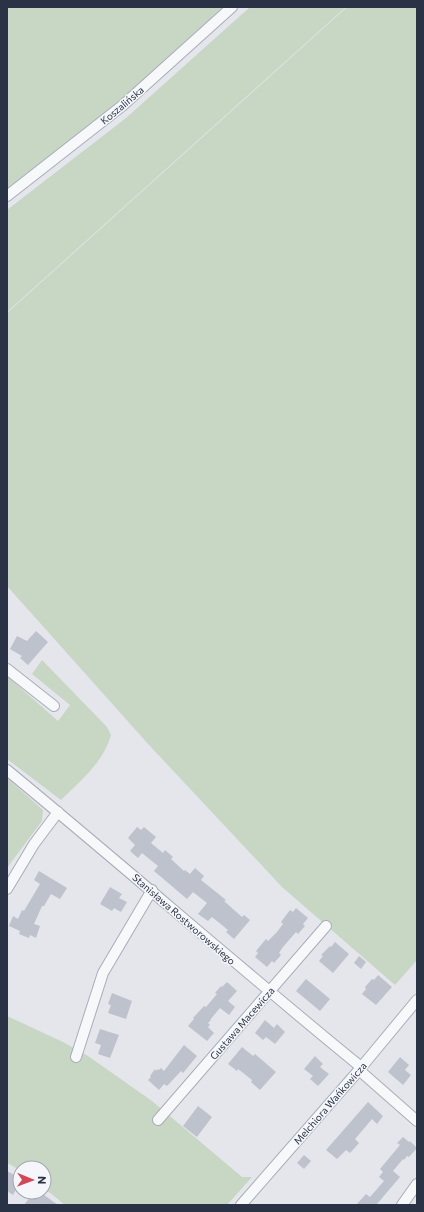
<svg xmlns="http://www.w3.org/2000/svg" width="424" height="1212" viewBox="0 0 424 1212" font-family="Commissioner,sans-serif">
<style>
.green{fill:#c8d6c4}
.building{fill:#bdc2cc}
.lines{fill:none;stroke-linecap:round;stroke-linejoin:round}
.minor-casing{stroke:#a8adb7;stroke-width:12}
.minor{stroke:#f7f8fa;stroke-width:10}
.labels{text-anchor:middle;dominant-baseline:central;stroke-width:3;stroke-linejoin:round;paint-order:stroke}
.street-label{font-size:10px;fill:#2a3345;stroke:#f4f6f9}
</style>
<rect width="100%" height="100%" fill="#e4e6ec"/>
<!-- green -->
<g class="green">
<polygon points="7,7 223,7 133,89 93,123 7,189"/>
<polygon points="250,7 346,7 7,312 7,210 126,118"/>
<polygon points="347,7 417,7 417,960 395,985 282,887 149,745 7,586 7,313"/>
<path d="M 42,660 L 107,727 L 111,735 C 103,763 81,780 61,800 L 7,759 L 7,676 L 58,721 L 70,705 L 32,674 Z"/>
<polygon points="7,778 43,810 42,821 7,868"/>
<polygon points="7,1016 63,1042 88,1056 152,1101 242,1177 252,1177 227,1205 65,1205 44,1188 44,1168 20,1168 20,1170 7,1163"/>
</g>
<!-- building -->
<g class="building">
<polygon points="36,631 48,642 28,665 20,658 22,656 10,649 17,636 27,641"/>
<polygon points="137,827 141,830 144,827 156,837 151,843 163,853 165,850 173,857 171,859 184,871 185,870 190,874 195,868 204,876 201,880 226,900 224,901 242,917 244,915 250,920 234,939 226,932 228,930 212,917 208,921 198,914 207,903 193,892 187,899 154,871 158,866 142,853 138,858 130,851 135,845 128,838"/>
<polygon points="39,871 67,888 60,899 51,894 44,906 42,906 34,924 40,926 36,938 30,935 29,938 19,934 20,931 9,926 13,916 18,919 22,910 24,911 40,884 34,880"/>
<polygon points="110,887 122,894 119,898 127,902 121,912 114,908 112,911 100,904"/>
<polygon points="296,908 308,918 303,924 305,926 298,934 296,932 283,947 279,953 281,955 274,963 272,961 267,967 255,957 258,953 256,951 266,939 268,941 277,932 283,924 281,922 290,910 293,912"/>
<polygon points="335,942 349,954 333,973 319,961 323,956 321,955 330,946 331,947"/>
<polygon points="359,956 366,962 361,969 354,963"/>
<polygon points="378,975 392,987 376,1005 362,994 366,989 365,987 372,979 374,980"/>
<polygon points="306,979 330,999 320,1011 296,991"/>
<polygon points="227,982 237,991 228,1001 235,1007 229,1015 220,1008 210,1020 211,1020 208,1023 210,1025 208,1027 214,1033 207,1041 188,1026 194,1019 193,1018 204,1006 206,1007 217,994 215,993 221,986 222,987"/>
<polygon points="112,993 132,1001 126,1019 108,1013 111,1005 108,1004"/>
<polygon points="265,1020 274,1028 277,1024 285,1032 275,1044 266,1037 263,1040 255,1033"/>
<polygon points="100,1029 119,1035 110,1058 98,1054 101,1045 95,1043"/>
<polygon points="184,1045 197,1056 183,1073 181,1071 167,1086 164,1084 159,1090 148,1080 151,1077 150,1076 155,1069 156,1071 158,1069 159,1070 161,1068 164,1071"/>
<polygon points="242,1047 253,1056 255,1054 276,1072 260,1090 251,1082 252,1080 238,1069 237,1071 228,1064"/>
<polygon points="315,1056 323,1064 320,1067 329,1074 318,1086 310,1079 313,1076 304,1069"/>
<polygon points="400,1057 409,1065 405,1070 411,1075 403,1085 388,1072"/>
<polygon points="368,1102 383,1116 377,1124 372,1119 355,1139 359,1143 350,1153 346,1150 337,1159 326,1150"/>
<polygon points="198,1106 212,1117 197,1137 183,1126"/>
<polygon points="403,1137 409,1142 410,1141 417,1148 409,1157 407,1156 404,1160 403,1159 393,1171 400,1177 377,1204 379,1205 356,1205 366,1194 370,1197 384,1181 379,1177 383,1172 380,1169 400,1145 397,1143"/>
<polygon points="304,1155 311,1161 304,1169 297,1163"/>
<polygon points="7,1171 20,1178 20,1182 13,1195 7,1191"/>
<polygon points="34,1192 40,1192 58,1205 24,1205"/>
</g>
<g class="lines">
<defs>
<g id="minor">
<polyline points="7,196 122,106 232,7"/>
<polyline points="7,669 54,706"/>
<path d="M 7,770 C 126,868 242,970 361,1067"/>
<polyline points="7,889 34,844 58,812"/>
<polyline points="76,1057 103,973 152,890"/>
<polyline points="359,1070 417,1121"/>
<polyline points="158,1120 326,926"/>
<polyline points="241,1205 359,1070 417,1000"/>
<polyline points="402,1205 417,1184"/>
</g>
</defs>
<!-- minor casing -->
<use href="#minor" class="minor-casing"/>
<!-- minor -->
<use href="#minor" class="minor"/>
</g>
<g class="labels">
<!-- street labels -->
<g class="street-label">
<text transform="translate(122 105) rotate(-40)">Koszalińska</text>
<text transform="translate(184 919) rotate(41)">Stanisława Rostworowskiego</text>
<text transform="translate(242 1023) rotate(-49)">Gustawa Macewicza</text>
<text transform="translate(330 1103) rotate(-49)">Melchiora Wańkowicza</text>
</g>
</g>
<!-- border -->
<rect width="424" height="1212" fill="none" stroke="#2a3345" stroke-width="16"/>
<!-- north arrow -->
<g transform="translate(32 1180) rotate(91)"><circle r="19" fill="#f4f6f9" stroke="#a3a8b1"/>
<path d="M0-3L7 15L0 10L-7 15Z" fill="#d34654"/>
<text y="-6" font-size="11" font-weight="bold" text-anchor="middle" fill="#2a3345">N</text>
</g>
</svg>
